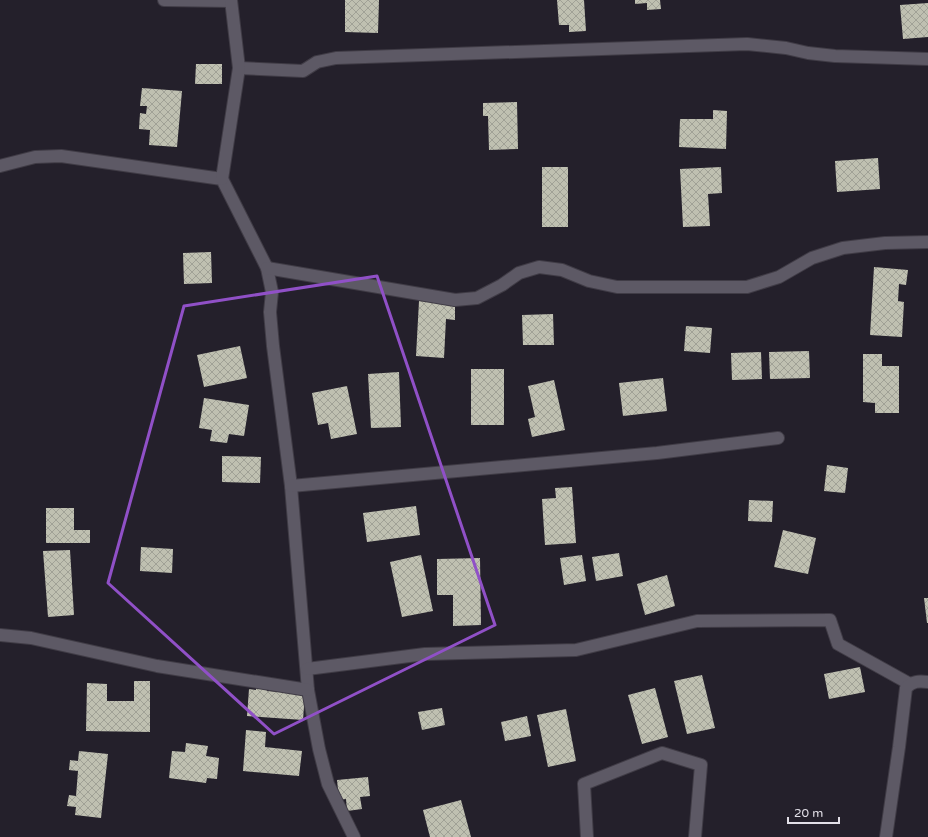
<svg xmlns="http://www.w3.org/2000/svg" width="928" height="837" viewBox="0 0 928 837" font-family="'Varela Round',sans-serif">
<style>
.building{fill:url(#building-cross-hatch)}
.lines{fill:none;stroke-linecap:round;stroke-linejoin:round}
.minor-casing{stroke:#403c46;stroke-width:14}
.minor{stroke:#5d5965;stroke-width:12}
.marked{fill:none;stroke:#9050c7;stroke-width:3;stroke-linejoin:round}
</style>
<defs>
<pattern id="building-cross-hatch" width="8" height="8" patternUnits="userSpaceOnUse"><rect width="8" height="8" fill="#bfc0b1"/><path d="M0 0l8 8M0 8l8-8" fill="none" stroke="#a0a196"/></pattern>
</defs>
<rect width="100%" height="100%" fill="#24202b"/>
<!-- building -->
<g class="building">
<polygon points="345,0 379,0 378,33 345,32"/>
<polygon points="557,0 584,0 586,31 569,32 569,25 559,25"/>
<polygon points="635,0 660,0 661,9 647,10 647,3 635,4"/>
<polygon points="928,3 928,37 903,39 900,5"/>
<polygon points="196,64 222,64 222,84 195,84"/>
<polygon points="142,88 182,91 177,147 149,145 150,130 139,129 140,113 146,114 147,106 140,106"/>
<polygon points="517,102 518,149 489,150 488,116 483,116 483,103"/>
<polygon points="713,110 727,111 726,149 679,147 680,119 713,119"/>
<polygon points="878,158 880,189 837,192 835,161"/>
<rect x="542" y="167" width="26" height="60"/>
<polygon points="721,167 722,193 708,194 710,226 683,227 680,169"/>
<polygon points="211,252 212,283 184,284 183,253"/>
<polygon points="874,267 908,270 906,285 899,284 898,301 904,302 902,337 870,335"/>
<polygon points="419,301 455,303 455,320 446,319 444,358 416,356"/>
<polygon points="553,314 554,345 523,345 522,315"/>
<polygon points="686,326 712,328 710,353 684,351"/>
<polygon points="240,346 247,378 204,387 197,355"/>
<polygon points="809,351 810,378 770,379 769,352"/>
<polygon points="761,352 762,379 732,380 731,353"/>
<polygon points="863,354 882,354 882,366 899,366 899,413 875,413 875,403 863,402"/>
<rect x="471" y="369" width="33" height="56"/>
<polygon points="399,372 401,427 371,428 368,374"/>
<polygon points="663,378 667,411 623,416 619,383"/>
<polygon points="554,380 565,430 532,437 528,419 535,417 528,386"/>
<polygon points="347,386 357,434 331,439 328,423 318,425 312,393"/>
<polygon points="204,398 249,405 244,436 229,434 227,443 210,441 212,430 199,428"/>
<polygon points="222,456 261,457 260,483 222,482"/>
<polygon points="827,465 848,468 845,493 824,491"/>
<polygon points="572,487 576,543 545,545 542,499 556,498 555,488"/>
<polygon points="749,500 773,501 772,522 748,521"/>
<polygon points="416,506 420,535 367,542 363,513"/>
<polygon points="46,508 74,508 74,530 90,530 90,543 46,543"/>
<polygon points="783,530 816,538 808,574 774,567"/>
<polygon points="141,547 173,549 172,573 140,571"/>
<polygon points="70,550 74,615 48,617 43,551"/>
<polygon points="619,553 623,576 596,581 592,557"/>
<polygon points="421,555 433,611 402,617 390,562"/>
<polygon points="582,555 586,581 564,585 560,558"/>
<polygon points="480,558 481,625 453,626 453,595 437,595 437,559"/>
<polygon points="667,575 675,606 645,615 637,584"/>
<polygon points="924,598 928,598 928,623 927,623"/>
<polygon points="860,667 865,692 829,699 824,674"/>
<polygon points="702,675 715,728 687,734 674,681"/>
<polygon points="134,681 150,681 150,732 86,731 87,683 107,684 107,701 134,701"/>
<polygon points="256,681 268,682 267,691 281,692 281,682 305,693 303,720 247,716 249,689 256,690"/>
<polygon points="655,688 668,737 642,744 628,695"/>
<polygon points="442,708 445,725 422,730 418,712"/>
<polygon points="566,709 576,761 548,767 537,715"/>
<polygon points="527,716 531,736 505,741 501,722"/>
<polygon points="246,730 266,732 265,747 302,751 299,776 243,771"/>
<polygon points="186,743 208,746 206,756 219,758 217,779 207,778 206,783 169,778 172,751 185,752"/>
<polygon points="79,751 108,754 101,818 75,815 76,807 67,806 69,795 76,796 78,771 69,770 70,760 78,761"/>
<polygon points="368,777 370,796 360,797 362,809 347,811 346,799 339,800 337,780"/>
<polygon points="461,800 471,837 430,837 423,810"/>
</g>
<g class="lines">
<defs>
<g id="minor">
<polyline points="164,0 231,1"/>
<polyline points="239,68 303,71 317,62 336,58 747,44 786,48 808,53 835,56 928,59"/>
<polyline points="0,166 35,157 61,156 222,179 267,268 272,292 270,312 273,346 291,486 308,690 319,749 328,784 354,837"/>
<polyline points="222,179 239,68 231,0"/>
<polyline points="267,268 455,300 477,298 502,285 519,273 539,267 562,270 589,281 617,287 747,287 779,277 812,258 843,248 885,243 928,242"/>
<polyline points="291,486 657,453 778,438"/>
<polyline points="0,635 31,638 157,666 308,690"/>
<polyline points="307,669 425,654 576,650 697,621 830,620 838,644 910,684"/>
<polyline points="587,837 584,784 662,753 701,765 695,837"/>
<path d="M 886,837 L 899,747 L 906,688 C 913,681 918,681 928,682"/>
</g>
</defs>
<!-- minor casing -->
<use href="#minor" class="minor-casing"/>
<!-- minor -->
<use href="#minor" class="minor"/>
</g>
<!-- marked area -->
<path class="marked" d="M 377,276 L 495,625 L 274,734 L 108,583 L 184,306 Z"/>
<!-- scale -->
<path d="M788 817v6h51v-6" fill="none" stroke="#e2dfe7" stroke-width="2"/>
<text x="794" y="817" font-size="12" fill="#e2dfe7" stroke="#24202b" stroke-width="3" paint-order="stroke">20 m</text>
</svg>
